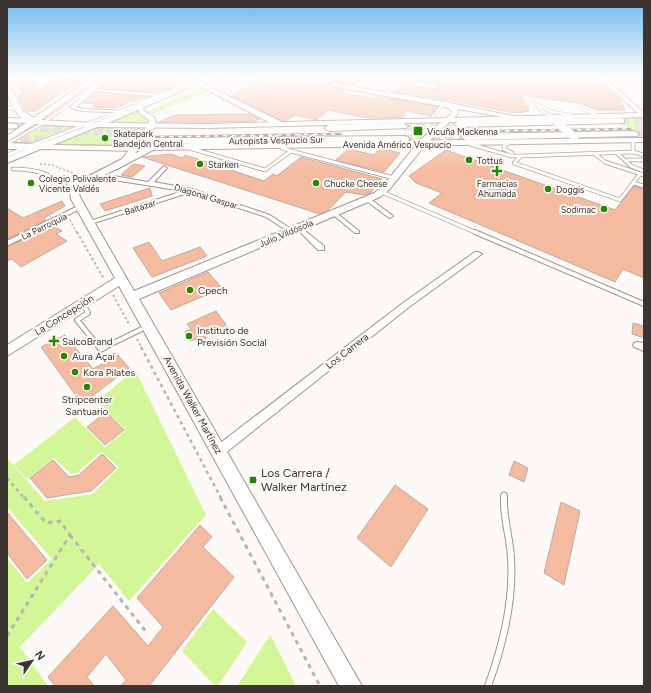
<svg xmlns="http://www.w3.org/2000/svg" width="651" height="693" viewBox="0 0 651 693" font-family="Figtree,sans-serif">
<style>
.medical{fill:#ffe9ee}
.green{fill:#d3f699}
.building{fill:#f5bba0;stroke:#bfaaa0}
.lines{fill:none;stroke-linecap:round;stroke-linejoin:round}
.secondary-tunnel{stroke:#d7d2cf;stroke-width:6;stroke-dasharray:6 3.5;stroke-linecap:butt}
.highway-tunnel{stroke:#d7d2cf;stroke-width:9;stroke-dasharray:9 4.5;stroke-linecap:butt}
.lane-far4-casing{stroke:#a69188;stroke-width:3.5}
.lane-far3-casing{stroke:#a69188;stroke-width:4.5}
.lane-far2-casing{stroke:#a69188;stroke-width:6}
.lane-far1-casing{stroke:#a69188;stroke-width:7}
.lane-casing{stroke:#a69188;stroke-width:8}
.street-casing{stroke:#a69188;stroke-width:2}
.secondary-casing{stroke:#a69188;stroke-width:2}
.primary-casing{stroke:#a69188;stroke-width:2}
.highway-casing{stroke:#a69188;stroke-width:2}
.path-far4{stroke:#bab5b2;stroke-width:1;stroke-dasharray:1.5 1.5;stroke-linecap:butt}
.path-far3{stroke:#bab5b2;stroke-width:1.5;stroke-dasharray:2 2;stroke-linecap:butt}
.path-far2{stroke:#bab5b2;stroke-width:2;stroke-dasharray:2.5 2.5;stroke-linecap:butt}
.path-far1{stroke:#bab5b2;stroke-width:2.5;stroke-dasharray:3.5 3.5;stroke-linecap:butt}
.path{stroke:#bab5b2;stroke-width:3;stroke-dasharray:4.5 4.5;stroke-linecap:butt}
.lane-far4{stroke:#fff;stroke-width:2.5}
.lane-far3{stroke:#fff;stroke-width:3}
.lane-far2{stroke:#fff;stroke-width:4}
.lane-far1{stroke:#fff;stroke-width:5}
.lane{stroke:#fff;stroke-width:6}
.street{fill:#fff;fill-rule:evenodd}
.secondary{fill:#fff;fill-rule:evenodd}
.primary{fill:#fff;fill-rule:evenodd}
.highway{fill:#fff;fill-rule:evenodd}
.rail-casing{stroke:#8e8784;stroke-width:2.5}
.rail{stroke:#fdf9f6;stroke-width:1.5;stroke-dasharray:4.5;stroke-linecap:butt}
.primary-bridge-casing{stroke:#a69188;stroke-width:8;stroke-linecap:butt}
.primary-bridge{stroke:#fff;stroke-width:8}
.poi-dot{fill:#248900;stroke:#fdf9f6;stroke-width:1.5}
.labels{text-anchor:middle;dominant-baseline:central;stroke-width:4;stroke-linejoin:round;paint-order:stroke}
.far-poi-label{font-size:9px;fill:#3d3531;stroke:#fdf9f6;text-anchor:start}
.far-street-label{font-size:9px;fill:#3d3531;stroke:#fdf9f6}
.poi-label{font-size:10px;fill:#3d3531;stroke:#fdf9f6;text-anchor:start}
.street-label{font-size:10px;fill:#3d3531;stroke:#fdf9f6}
.near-poi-label{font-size:12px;fill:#3d3531;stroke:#fdf9f6;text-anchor:start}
</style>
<rect width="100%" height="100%" fill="#fdf9f6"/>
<!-- medical -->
<polygon class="medical" points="403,81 530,101 528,114 512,114 393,91"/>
<!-- green -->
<g class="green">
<polygon points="198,90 205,93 153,114 147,111"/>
<polygon points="137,111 151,120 149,123 110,122"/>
<polygon points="618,118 641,118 644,121 644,138 639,138"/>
<polygon points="39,127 43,126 73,128 30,144 10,143"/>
<polygon points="94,128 137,129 143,131 134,142 126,146 53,146"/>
<polygon points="135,370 206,515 129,601 99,564 20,647 48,686 7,686 7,558 27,583 52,559 7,507 7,458 45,501 93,494 119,467 101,452 77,473 71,474 54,458 27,479 14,465 75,417 105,447 126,430 96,402"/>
<polygon points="213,609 247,642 218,686 215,686 182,651"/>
<polygon points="270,634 296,686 237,686 270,635"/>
</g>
<!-- building -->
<g class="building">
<polygon points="116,76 122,76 179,79 170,88 162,89 159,92 100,88"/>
<polygon points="265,76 363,76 352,85 333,82 329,85 331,87 345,90 342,93 373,99 375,97 390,98 438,107 431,116 403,110 405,115 402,118 367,118 328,110 317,120 295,115 287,120 283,121 232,96"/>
<polygon points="418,76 594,76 620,100 625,110 598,110 582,104 579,101 576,103 521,95 529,111 515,113 444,99 395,92 399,87 409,88 411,86 436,90 438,88 437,84 414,81"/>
<polygon points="57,79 80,80 35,111 26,111 18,96 23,94 17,83 35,81 40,90"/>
<polygon points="95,93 146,97 136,101 129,101 124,105 115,108 93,107 97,104 83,103"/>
<polygon points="249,114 260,119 255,121 208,122 159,122 175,115"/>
<polygon points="380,148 400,153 384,172 336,160 348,149 374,155"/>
<polygon points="446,150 615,210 634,186 644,189 644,278 623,269 615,282 429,203 442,193 416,183 409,176"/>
<polygon points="171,154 182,158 185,155 264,181 273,174 277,176 301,157 382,179 370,193 364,195 346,192 328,210 320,214 142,157"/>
<polygon points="133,164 145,166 132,177 121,175"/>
<polygon points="150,188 152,196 105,211 100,204"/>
<polygon points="62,201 65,206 44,218 46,220 7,239 7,208 23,218"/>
<polygon points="53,225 62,231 56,234 67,241 21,267 12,259 7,261 7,247"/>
<polygon points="149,242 162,261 200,247 207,256 152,277 133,248"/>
<polygon points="208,272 222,288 171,310 159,293"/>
<polygon points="216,311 227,326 204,334 206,338 197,342 195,339 191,341 185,332 191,329 187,324"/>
<polygon points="633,323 644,326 644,338 632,334"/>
<polygon points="65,335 93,369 118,355 129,368 82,404 41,347"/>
<polygon points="106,412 124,430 105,445 87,427"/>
<polygon points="102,454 116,468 91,491 47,498 30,478 53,460 69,477 79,475"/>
<polygon points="514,461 528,468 524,482 509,475"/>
<polygon points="395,485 428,509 391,567 357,538"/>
<polygon points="561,502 580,511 564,585 544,573"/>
<polygon points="7,512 47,560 27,579 7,553"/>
<polygon points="200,525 212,537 203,547 234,577 149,686 121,686 126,680 106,654 87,677 94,686 55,686 48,677 113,606 148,646 163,627 137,598"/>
</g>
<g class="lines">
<!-- secondary-tunnel -->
<polyline class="secondary-tunnel" points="284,76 333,85"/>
<!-- highway-tunnel -->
<g class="highway-tunnel">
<polyline points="621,121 644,121"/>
<polyline points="13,126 95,131 155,132"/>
<polyline points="403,126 459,124"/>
<polyline points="634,134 644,134"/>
<polyline points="7,138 55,141"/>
<polyline points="404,139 466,137"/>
</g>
<defs>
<g id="lane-far4">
<polyline points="44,76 95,78"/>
<polyline points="196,76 201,77"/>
<polyline points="370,92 388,78 388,76"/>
<polyline points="386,94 399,81 436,87"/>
<polyline points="536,104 553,112 571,115"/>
<polyline points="536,104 542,111 554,117"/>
<polyline points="579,104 580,108 599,116"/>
<polyline points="7,108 17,109"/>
<polyline points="436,114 443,104"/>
<polyline points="633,141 633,144"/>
<polyline points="7,144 43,123 102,81"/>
<polyline points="35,144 147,101"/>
<polyline points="507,144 509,143"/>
</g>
<g id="lane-far3">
<polyline points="509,143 504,146 504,149 512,153"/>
<polyline points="633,143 633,152 521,156 514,163 620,200 640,174"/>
<polyline points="7,144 8,143"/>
<polyline points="470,144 511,156 521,156"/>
<polyline points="189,148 265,170 291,151 282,148 281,144"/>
<polyline points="291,151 394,178"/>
<polyline points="633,152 644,155"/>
<polyline points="617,153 631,166 644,171"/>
<polyline points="595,154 605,162 644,175"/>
<polyline points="7,155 38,143"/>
<polyline points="628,160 644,160"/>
<path d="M 13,169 C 39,169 56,175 74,194"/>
<polyline points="633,183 644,186"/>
<polyline points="382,192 477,233"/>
</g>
<g id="lane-far2">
<polyline points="475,232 644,304"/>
<polyline points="83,303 88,313 77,320 100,348"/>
<polyline points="103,348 148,326"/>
</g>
<g id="lane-far1">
<polyline points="99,347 101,349 105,347"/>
<polyline points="504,498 504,495"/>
</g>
<path id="lane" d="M 488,686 C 503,645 514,602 511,558 C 510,537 503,518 504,497"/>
<g id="street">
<polygon points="107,76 111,76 96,89 159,94 201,76 205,76 149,102 140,108 138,106 145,100 154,96 94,91 76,107 83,109 131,111 131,113 129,113 83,111 71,108 71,106"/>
<polygon points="164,166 167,168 154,182 192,189 270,215 294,231 291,233 289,232 266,217 191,192 91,224 87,224 87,222 183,191 114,180 111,178 114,176 148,182"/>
<polygon points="365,198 369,198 393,216 390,218 388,217 365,200"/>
<polygon points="80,205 82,206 82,208 7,246 7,241"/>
<polygon points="334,211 359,231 359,233 355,233 332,214 332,212"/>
<polygon points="299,226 324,246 324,250 318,250 296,228"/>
<polygon points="475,252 478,252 482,254 409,307 223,455 219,456 215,455 214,451 215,447 403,303"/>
<polygon points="637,342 644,343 644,351 634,347 633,345 634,343"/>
</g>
<g id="secondary">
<polygon points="218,76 226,76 202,83 282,122 282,126 276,126 194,83"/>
<polygon points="597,76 603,76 644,113 644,119"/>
<polygon points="333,83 446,102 522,118 518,120 458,109 457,115 425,145 389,190 380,197 139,299 362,686 339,686 119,286 7,356 7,345 115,278 71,199 70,191 75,183 122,159 148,125 149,120 139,113 138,106 142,106 144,111 155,118 156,125 128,163 81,187 78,191 81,199 134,291 374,193 383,186 419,141 452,113 452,111 446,107 331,86 330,85"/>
<path d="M 7,85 L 10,87 L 23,111 L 37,120 L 37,124 C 19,126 7,100 7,85 Z"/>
</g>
<polygon id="primary" points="94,76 101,76 41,120 95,123 209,76 216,76 108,123 208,124 644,113 644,117 208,128 97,127 53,145 124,146 199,143 644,138 644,142 153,150 115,170 111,167 112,165 140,151 41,149 7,163 7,157 27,149 7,149 7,143 39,144 85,127 35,124 7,142 7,136 26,123 7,122 7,118 32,119"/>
<g id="highway">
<polygon points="621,118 624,119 624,123 459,127 454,124 459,121"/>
<polygon points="7,123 16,124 18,126 16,128 7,129"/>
<polygon points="403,123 408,126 406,128 329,131 324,128 329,125"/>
<polygon points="634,131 639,134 637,136 466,140 461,137 466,134"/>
<polygon points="404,136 408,137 409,139 408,141 148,144 143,141 148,138"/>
</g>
</defs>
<!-- lane-far4 casing -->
<use href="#lane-far4" class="lane-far4-casing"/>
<!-- lane-far3 casing -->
<use href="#lane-far3" class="lane-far3-casing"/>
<!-- lane-far2 casing -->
<use href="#lane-far2" class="lane-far2-casing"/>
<!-- lane-far1 casing -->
<use href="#lane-far1" class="lane-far1-casing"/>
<!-- lane casing -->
<use href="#lane" class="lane-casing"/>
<!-- street casing -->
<use href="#street" class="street-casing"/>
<!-- secondary casing -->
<use href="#secondary" class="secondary-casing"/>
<!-- primary casing -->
<use href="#primary" class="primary-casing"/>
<!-- highway casing -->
<use href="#highway" class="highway-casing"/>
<!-- path-far4 -->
<g class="path-far4">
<polyline points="451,97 467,76"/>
<polyline points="156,109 199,92"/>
<polyline points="158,115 164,107"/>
<polyline points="105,133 119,140"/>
</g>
<!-- path-far3 -->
<g class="path-far3">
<polyline points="40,164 52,165 78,175"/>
<polyline points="70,220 77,233"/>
</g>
<!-- path-far2 -->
<g class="path-far2">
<polyline points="77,232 104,279"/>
<polyline points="113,295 130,326"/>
<polyline points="137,339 142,348"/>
</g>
<!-- path-far1 -->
<g class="path-far1">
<polyline points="141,347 221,498"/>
<polyline points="7,478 24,498"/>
</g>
<!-- path -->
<g class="path">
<polyline points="220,497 320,686"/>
<polyline points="70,535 147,633"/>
<polyline points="7,636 70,535 60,521 46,523 24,497"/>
</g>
<!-- lane-far4 -->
<use href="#lane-far4" class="lane-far4"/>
<!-- lane-far3 -->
<use href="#lane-far3" class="lane-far3"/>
<!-- lane-far2 -->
<use href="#lane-far2" class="lane-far2"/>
<!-- lane-far1 -->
<use href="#lane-far1" class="lane-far1"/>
<!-- lane -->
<use href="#lane" class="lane"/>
<!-- street -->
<use href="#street" class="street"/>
<!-- secondary -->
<use href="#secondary" class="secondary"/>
<!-- primary -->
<use href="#primary" class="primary"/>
<!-- highway -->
<use href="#highway" class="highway"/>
<defs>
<g id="rail">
<polyline points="487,131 630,129"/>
<polyline points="151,137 341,134"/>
</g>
</defs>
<!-- rail casing -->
<use href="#rail" class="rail-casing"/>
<!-- rail -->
<use href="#rail" class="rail"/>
<defs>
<polyline id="primary-bridge" points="554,119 574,137"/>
</defs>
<!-- primary-bridge casing -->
<use href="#primary-bridge" class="primary-bridge-casing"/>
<!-- primary-bridge -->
<use href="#primary-bridge" class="primary-bridge"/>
</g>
<!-- sky -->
<linearGradient id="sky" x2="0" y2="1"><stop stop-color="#6eb8ef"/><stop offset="0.44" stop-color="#fefcfb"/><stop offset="1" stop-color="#fefcfb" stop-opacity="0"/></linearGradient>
<rect width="651" height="173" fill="url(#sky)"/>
<!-- markers -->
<g class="poi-dot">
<rect x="413" y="126" width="10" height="10" rx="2"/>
<circle cx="105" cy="138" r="4"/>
<circle cx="469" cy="160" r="4"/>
<circle cx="200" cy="164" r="4"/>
<path d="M495 165h4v4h4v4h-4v4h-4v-4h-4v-4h4z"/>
<circle cx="31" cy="183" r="4"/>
<circle cx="316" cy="183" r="4"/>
<circle cx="548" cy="189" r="4"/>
<circle cx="604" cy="209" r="4"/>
<circle cx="190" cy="290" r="4"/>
<circle cx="189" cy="336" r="4"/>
<path d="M52 335h4v4h4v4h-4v4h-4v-4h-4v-4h4z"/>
<circle cx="64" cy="356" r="4"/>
<circle cx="75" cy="372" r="4"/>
<circle cx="87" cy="387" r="4"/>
<rect x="249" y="476" width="8" height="8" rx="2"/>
</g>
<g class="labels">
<!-- far-poi labels -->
<g class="far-poi-label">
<text x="427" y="131">Vicuña Mackenna</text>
<text x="113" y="133">Skatepark<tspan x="113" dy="10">Bandejón Central</tspan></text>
<text x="477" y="160">Tottus</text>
<text x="208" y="164">Starken</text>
<text x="39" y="178">Colegio Polivalente<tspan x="39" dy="10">Vicente Valdés</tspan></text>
<text x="324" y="183">Chucke Cheese</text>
<text x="497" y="183" text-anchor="middle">Farmacias<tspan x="497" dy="10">Ahumada</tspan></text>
<text x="556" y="189">Doggis</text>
<text x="596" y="209" text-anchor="end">Sodimac</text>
</g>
<!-- far-street labels -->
<g class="far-street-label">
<text transform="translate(276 140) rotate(-1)">Autopista Vespucio Sur</text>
<text x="397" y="144">Avenida Américo Vespucio</text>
<text transform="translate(206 196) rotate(17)">Diagonal Gaspar</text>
<text transform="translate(140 207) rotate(-18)">Baltazar</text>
<text transform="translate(44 226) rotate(-26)">La Parroquia</text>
<text transform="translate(286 233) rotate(-23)">Julio Vildósola</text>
</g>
<!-- poi labels -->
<g class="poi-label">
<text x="198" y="290">Cpech</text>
<text x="197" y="330">Instituto de<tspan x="197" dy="12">Previsión Social</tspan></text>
<text x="62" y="341">SalcoBrand</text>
<text x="72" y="356">Aura Açaí</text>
<text x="83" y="372">Kora Pilates</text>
<text x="87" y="399" text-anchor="middle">Stripcenter<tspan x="87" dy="12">Santuario</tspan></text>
</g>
<!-- street labels -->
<g class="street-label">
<text transform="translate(64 315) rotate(-32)">La Concepción</text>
<text transform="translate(347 351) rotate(-38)">Los Carrera</text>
<text transform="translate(193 405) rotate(61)">Avenida Walker Martínez</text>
</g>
<!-- near-poi labels -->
<g class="near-poi-label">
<text x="261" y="473">Los Carrera /<tspan x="261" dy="14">Walker Martínez</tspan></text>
</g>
</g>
<!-- border -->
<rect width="651" height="693" fill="none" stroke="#3d3531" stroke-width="16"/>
<!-- north arrow -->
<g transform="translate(32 661) rotate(56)" stroke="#fdf9f6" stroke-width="3" paint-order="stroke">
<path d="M0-3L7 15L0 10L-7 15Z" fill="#3d3531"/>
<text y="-6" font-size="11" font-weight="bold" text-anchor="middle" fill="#3d3531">N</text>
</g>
</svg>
